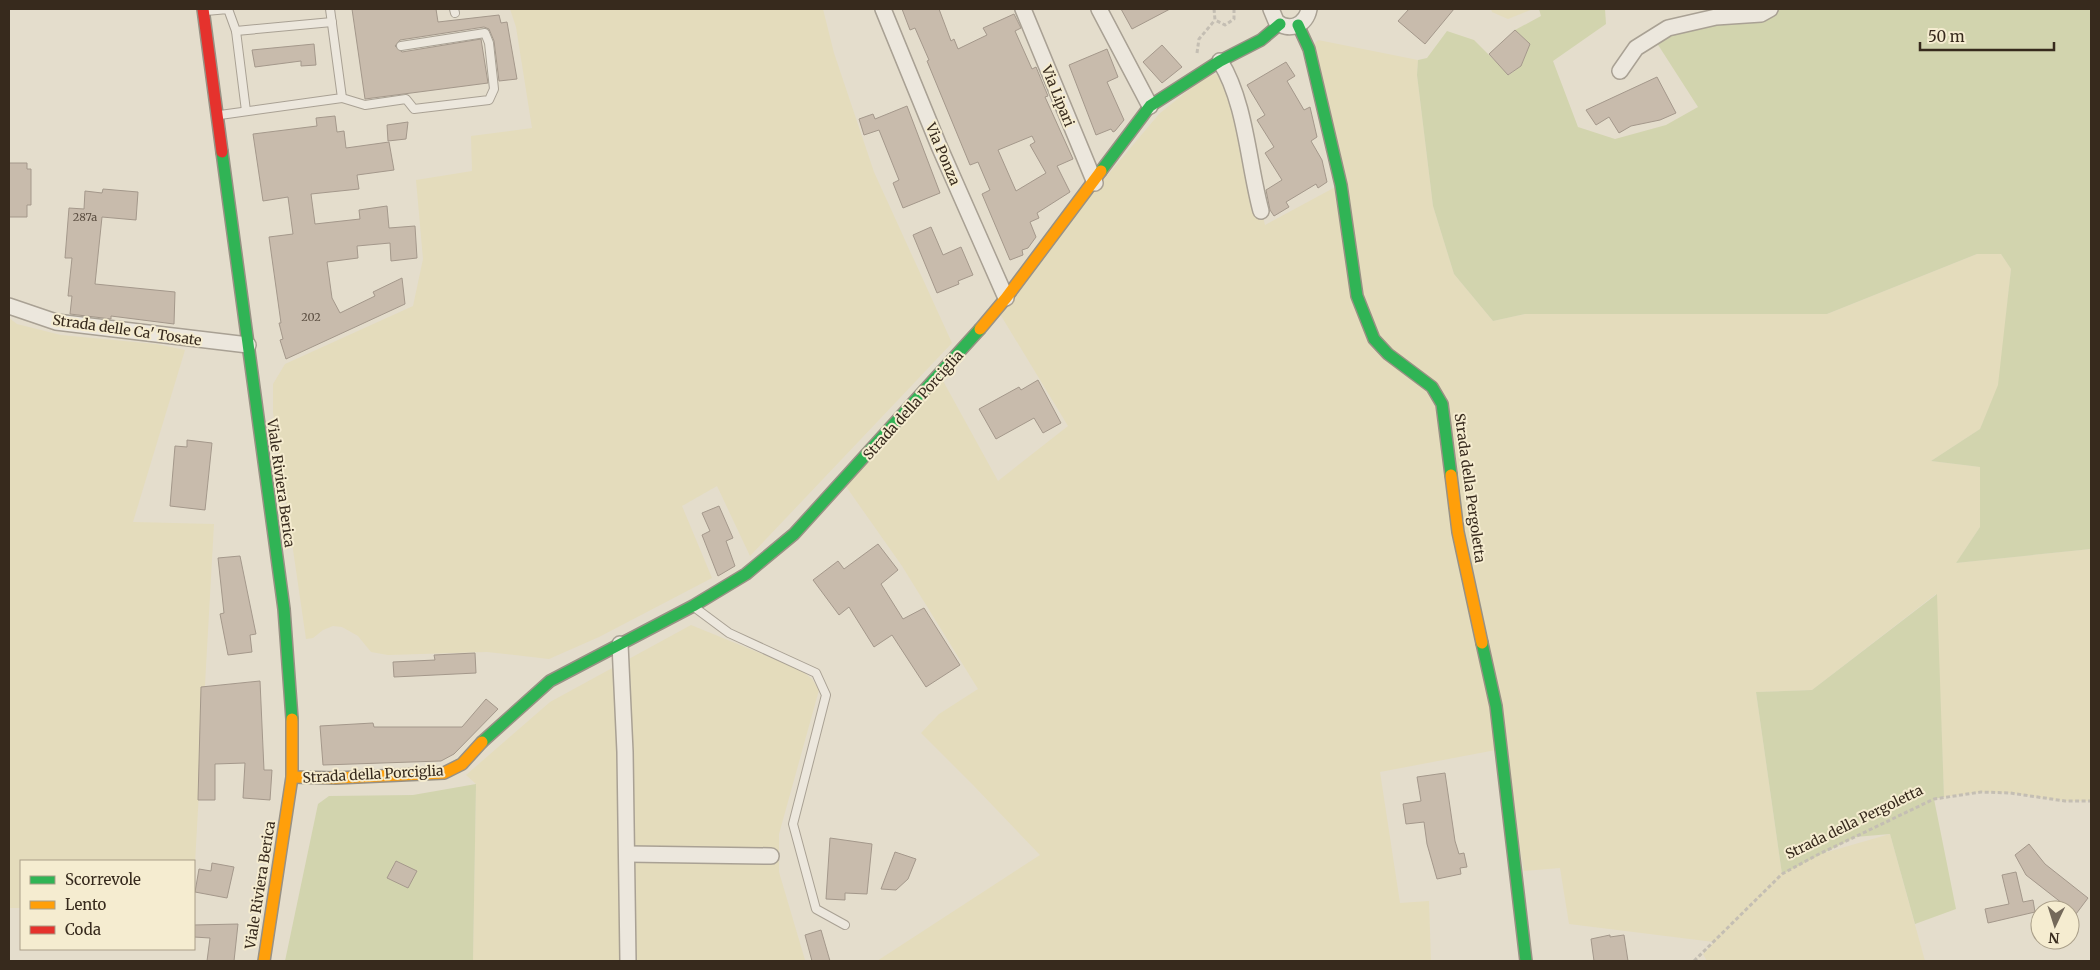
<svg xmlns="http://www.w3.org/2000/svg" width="2100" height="970" viewBox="0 0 2100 970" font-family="Merriweather,serif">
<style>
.farmland{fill:#e4dcbc}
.green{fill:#d2d4ae;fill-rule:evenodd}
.building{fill:#c8bbac;stroke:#a4988b;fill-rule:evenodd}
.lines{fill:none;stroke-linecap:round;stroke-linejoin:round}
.lane-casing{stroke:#a9a194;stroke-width:10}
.street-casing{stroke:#a9a194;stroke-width:18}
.fast-casing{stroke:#989184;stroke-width:14}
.slow-casing{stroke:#989184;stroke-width:14}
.jam-casing{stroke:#989184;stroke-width:14}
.path{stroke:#c4beb3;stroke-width:3;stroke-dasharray:4 2.5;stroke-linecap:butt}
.lane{stroke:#ece7dd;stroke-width:8}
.street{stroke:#ece7dd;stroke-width:15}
.fast{stroke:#30b455;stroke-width:11}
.slow{stroke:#ff9f0a;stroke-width:11}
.jam{stroke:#e5322d;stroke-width:11}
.labels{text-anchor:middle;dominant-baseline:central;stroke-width:4;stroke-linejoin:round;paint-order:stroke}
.number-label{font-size:11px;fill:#5b4e41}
.street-label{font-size:14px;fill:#372a1d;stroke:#f5ecd0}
</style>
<rect width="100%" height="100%" fill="#e4ddcc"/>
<!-- farmland -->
<g class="farmland">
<polygon points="510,9 823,9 834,53 874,172 952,343 750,556 717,486 682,506 712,578 599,637 549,659 487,652 388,655 371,652 358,636 342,627 333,626 323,630 313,638 306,639 273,412 273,384 285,364 413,306 423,259 416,180 472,171 471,136 532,128 516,27"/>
<polygon points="1491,9 1533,9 1508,19 1492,12"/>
<polygon points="1318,40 1418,60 1417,75 1433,206 1454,274 1493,321 1525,314 1827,314 1977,254 2001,254 2011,269 1999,385 1980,429 1931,461 1980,467 1980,527 1956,563 2091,549 2091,801 2065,801 2010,793 1981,792 1944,797 1936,594 1812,690 1756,692 1782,874 1817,855 1890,834 1925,961 1707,961 1703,954 1714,942 1569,924 1560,868 1524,871 1501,749 1380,772 1400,903 1429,901 1431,961 877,961 1040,855 973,785 921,733 939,714 978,689 902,566 845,485 942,379 998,481 1068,426 1000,314 1048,246 1159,114 1207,75 1228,73 1265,225 1341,184 1309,49"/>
<polygon points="9,318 17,324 61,335 156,344 185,350 133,522 214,524 194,881 194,861 21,861 21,908 9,908"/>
<polygon points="691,625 801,670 812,679 819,690 779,834 779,872 805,960 473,961 476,784 466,775 550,702"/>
</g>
<!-- green -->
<g class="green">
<polygon points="1539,9 1605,9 1606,24 1553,61 1578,127 1615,139 1666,125 1698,107 1653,37 1770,9 2091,9 2091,549 1956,563 1980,527 1980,467 1931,461 1980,429 1998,385 2011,269 2001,254 1977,254 1827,314 1525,314 1493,321 1454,274 1433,206 1417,75 1418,60 1427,58 1447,31 1474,40 1509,75 1521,66 1530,44 1515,30 1541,16"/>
<polygon points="1937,594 1944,797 1934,799 1956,909 1915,924 1890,834 1855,837 1782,874 1756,692 1812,690"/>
<path d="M 476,784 L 473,961 L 285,961 L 318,804 L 329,796 L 413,795 ZM 396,861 L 417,871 L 408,888 L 387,878 Z"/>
</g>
<!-- building -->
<g class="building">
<polygon points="352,9 436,9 438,22 499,15 501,23 507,22 517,79 499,81 494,41 489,29 484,27 400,40 395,46 402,52 481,39 488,83 365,99"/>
<path d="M 902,9 L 939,9 L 951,41 L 954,39 L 958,49 L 987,35 L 983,28 L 1014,14 L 1021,28 L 1015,31 L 1032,69 L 1036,67 L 1048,96 L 1045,97 L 1073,159 L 1057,166 L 1070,192 L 1037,213 L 1039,218 L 1030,222 L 1036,237 L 1028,248 L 1022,250 L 1023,255 L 1010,260 L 982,194 L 990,190 L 978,162 L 970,165 L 927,61 L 929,60 L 915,28 L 910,30 ZM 1032,136 L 1035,142 L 1030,145 L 1046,173 L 1016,191 L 998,150 Z"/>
<polygon points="1121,9 1170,9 1132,29"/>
<polygon points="1409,9 1454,9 1425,44 1398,21"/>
<polygon points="1515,30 1530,44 1521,66 1508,75 1489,54"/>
<polygon points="314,44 316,65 301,66 301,61 255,67 252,50"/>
<polygon points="1162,45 1182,67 1162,83 1143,62"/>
<polygon points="1107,49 1118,77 1107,82 1124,120 1115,131 1113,132 1111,129 1096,135 1069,65"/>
<polygon points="1286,62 1295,76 1287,81 1304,110 1310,107 1317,137 1311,141 1322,160 1327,182 1318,188 1316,184 1286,202 1289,207 1274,216 1270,210 1266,190 1282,180 1265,153 1274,147 1257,120 1265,115 1247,85"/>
<polygon points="1657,77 1676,113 1660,120 1631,126 1619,133 1609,117 1596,125 1586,110"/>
<polygon points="907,106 940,193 903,208 893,183 899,180 879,130 864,135 859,119 873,114 875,119"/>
<polygon points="335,116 337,132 344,131 346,148 389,142 394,170 357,175 359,189 311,194 315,224 360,219 359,210 387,206 389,228 415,226 417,258 391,261 390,243 357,246 358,258 327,262 332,298 340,313 375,296 373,292 402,278 405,304 286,359 280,340 283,339 279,323 281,323 269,237 293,234 288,197 263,201 253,134 317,126 316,118"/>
<polygon points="408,122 406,139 388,141 387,125"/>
<polygon points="9,163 27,163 27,169 31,169 31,205 27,205 27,217 9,217"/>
<polygon points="103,189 138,192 136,220 102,217 95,284 175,292 174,324 111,316 111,319 70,314 72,296 68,296 72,258 65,258 69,208 84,209 85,191 102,193"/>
<polygon points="931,227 943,255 961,247 973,275 958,281 959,284 937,293 913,235"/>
<polygon points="1038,380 1061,423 1043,433 1034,418 996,439 979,409 1019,387 1021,390"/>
<polygon points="187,440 212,443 205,510 170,506 175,446 187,447"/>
<polygon points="719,506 733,538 726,541 735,566 718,576 702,535 710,531 702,513"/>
<polygon points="878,544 898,570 881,584 903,619 924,608 960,665 926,687 892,635 874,647 849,607 839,615 813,580 838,561 844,569"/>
<polygon points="240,556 256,634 250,635 252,652 228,655 220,614 224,613 218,558"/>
<polygon points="475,653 476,673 394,677 393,662 435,660 434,655"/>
<polygon points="260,681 264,770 272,770 270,800 243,798 245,763 215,764 215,800 198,800 201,687"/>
<polygon points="486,699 498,709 454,754 441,761 323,765 320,726 373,723 374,727 462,727"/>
<polygon points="1445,773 1455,841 1459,854 1464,853 1467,867 1460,868 1461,874 1437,879 1427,844 1424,822 1406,824 1403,804 1421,801 1417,777"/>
<polygon points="830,838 872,844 867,894 845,893 845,900 826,899"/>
<polygon points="2029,844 2045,864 2088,898 2076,914 2026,875 2015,855"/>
<polygon points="895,852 916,859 908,879 896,890 881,889"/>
<polygon points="396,861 417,871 408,888 387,878"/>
<polygon points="212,863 234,867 227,898 195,892 199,869 211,871"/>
<polygon points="2016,872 2023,902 2033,900 2035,912 1988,923 1985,909 2009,904 2002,875"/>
<polygon points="238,924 234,961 207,961 210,938 194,937 194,925"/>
<polygon points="821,930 830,961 812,961 805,935"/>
<polygon points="1610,935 1610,937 1624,935 1628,961 1594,961 1591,939"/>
</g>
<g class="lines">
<defs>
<g id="lane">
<polyline points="454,9 455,13"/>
<polyline points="206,11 228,9 236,31 246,111"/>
<polyline points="236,31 332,22"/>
<polyline points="342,98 365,105 406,99 414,109 489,100 494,89 489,43 485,33 401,46"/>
<polyline points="220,115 342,98 330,9"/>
<polyline points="694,607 729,633 816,673 826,695 793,824 816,909 845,925"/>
</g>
<g id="street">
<polyline points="883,9 939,146 1006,298"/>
<polyline points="1023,9 1095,183"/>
<polyline points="1099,9 1150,106"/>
<path d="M 1271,9 L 1276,21 C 1289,33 1306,25 1309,9"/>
<path d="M 1220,61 C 1246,103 1248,163 1261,211"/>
<polyline points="1620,71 1636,48 1668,28 1716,17 1761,14 1770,9"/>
<polyline points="9,306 56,322 248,345"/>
<polyline points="620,644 625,752 628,961"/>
<polyline points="627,854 771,856"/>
</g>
<g id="fast">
<polyline points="1298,25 1309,49 1341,185 1357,296 1374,339 1388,354 1432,387 1442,404 1451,475"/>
<polyline points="222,152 284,609 292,719"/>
<polyline points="1101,171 1150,106 1220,61 1261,40 1280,24"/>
<polyline points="1482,643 1496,706 1526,961"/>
<polyline points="482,742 550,681 693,606 746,574 794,534 980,329"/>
</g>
<g id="slow">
<polyline points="980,329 1006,298 1101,171"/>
<polyline points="1451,475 1458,532 1482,643"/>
<polyline points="292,777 336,778 444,773 462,764 482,742"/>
<polyline points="264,961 292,777 292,719"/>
</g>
<polyline id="jam" points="203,9 222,152"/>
</defs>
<!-- lane casing -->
<use href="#lane" class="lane-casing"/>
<!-- street casing -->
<use href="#street" class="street-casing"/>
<!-- fast casing -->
<use href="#fast" class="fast-casing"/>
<!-- slow casing -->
<use href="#slow" class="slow-casing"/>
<!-- jam casing -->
<use href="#jam" class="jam-casing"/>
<!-- path -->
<g class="path">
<polyline points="1214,9 1215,20 1225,25 1234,19 1234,9"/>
<polyline points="1197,53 1199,39 1215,20"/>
<polyline points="1694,961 1782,874 1817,855 1934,799 1981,792 2010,793 2065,801 2091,801"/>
</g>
<!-- lane -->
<use href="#lane" class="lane"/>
<!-- street -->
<use href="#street" class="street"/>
<!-- fast -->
<use href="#fast" class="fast"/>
<!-- slow -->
<use href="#slow" class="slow"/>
<!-- jam -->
<use href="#jam" class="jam"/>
</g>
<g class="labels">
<!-- number labels -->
<g class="number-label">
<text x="85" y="217">287a</text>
<text x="311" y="317">202</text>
</g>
<!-- street labels -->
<g class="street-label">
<text transform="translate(1058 96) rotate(68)">Via Lipari</text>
<text transform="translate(943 154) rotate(67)">Via Ponza</text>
<text transform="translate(127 330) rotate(8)">Strada delle Ca' Tosate</text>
<text transform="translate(913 405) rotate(-48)">Strada della Porciglia</text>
<text transform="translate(281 483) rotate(82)">Viale Riviera Berica</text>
<text transform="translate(1470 488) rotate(82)">Strada della Pergoletta</text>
<text transform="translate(373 774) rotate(-3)">Strada della Porciglia</text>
<text transform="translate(1854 822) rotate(-26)">Strada della Pergoletta</text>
<text transform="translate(260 885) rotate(-81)">Viale Riviera Berica</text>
</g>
</g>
<!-- border -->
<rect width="2100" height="970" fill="none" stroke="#372a1d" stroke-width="20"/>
<!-- legend -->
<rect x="20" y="860" width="175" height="90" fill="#f5ecd0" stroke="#a99e88"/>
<rect x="30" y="876" width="25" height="8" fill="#30b455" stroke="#a99e88"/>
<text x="65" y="885" font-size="15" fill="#372a1d">Scorrevole</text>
<rect x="30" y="901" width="25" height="8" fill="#ff9f0a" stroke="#a99e88"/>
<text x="65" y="910" font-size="15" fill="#372a1d">Lento</text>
<rect x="30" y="926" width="25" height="8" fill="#e5322d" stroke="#a99e88"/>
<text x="65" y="935" font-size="15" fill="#372a1d">Coda</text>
<!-- north arrow -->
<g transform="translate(2055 925) rotate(184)"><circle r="24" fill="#f5ecd0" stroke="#a99e88"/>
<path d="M0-4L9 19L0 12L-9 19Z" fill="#74695a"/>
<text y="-8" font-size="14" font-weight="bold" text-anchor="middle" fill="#372a1d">N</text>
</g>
<!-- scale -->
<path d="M1920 42v8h134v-8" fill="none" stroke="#372a1d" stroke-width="2.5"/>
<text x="1928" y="42" font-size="15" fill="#372a1d" stroke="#f5ecd0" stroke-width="4" paint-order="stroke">50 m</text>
</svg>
